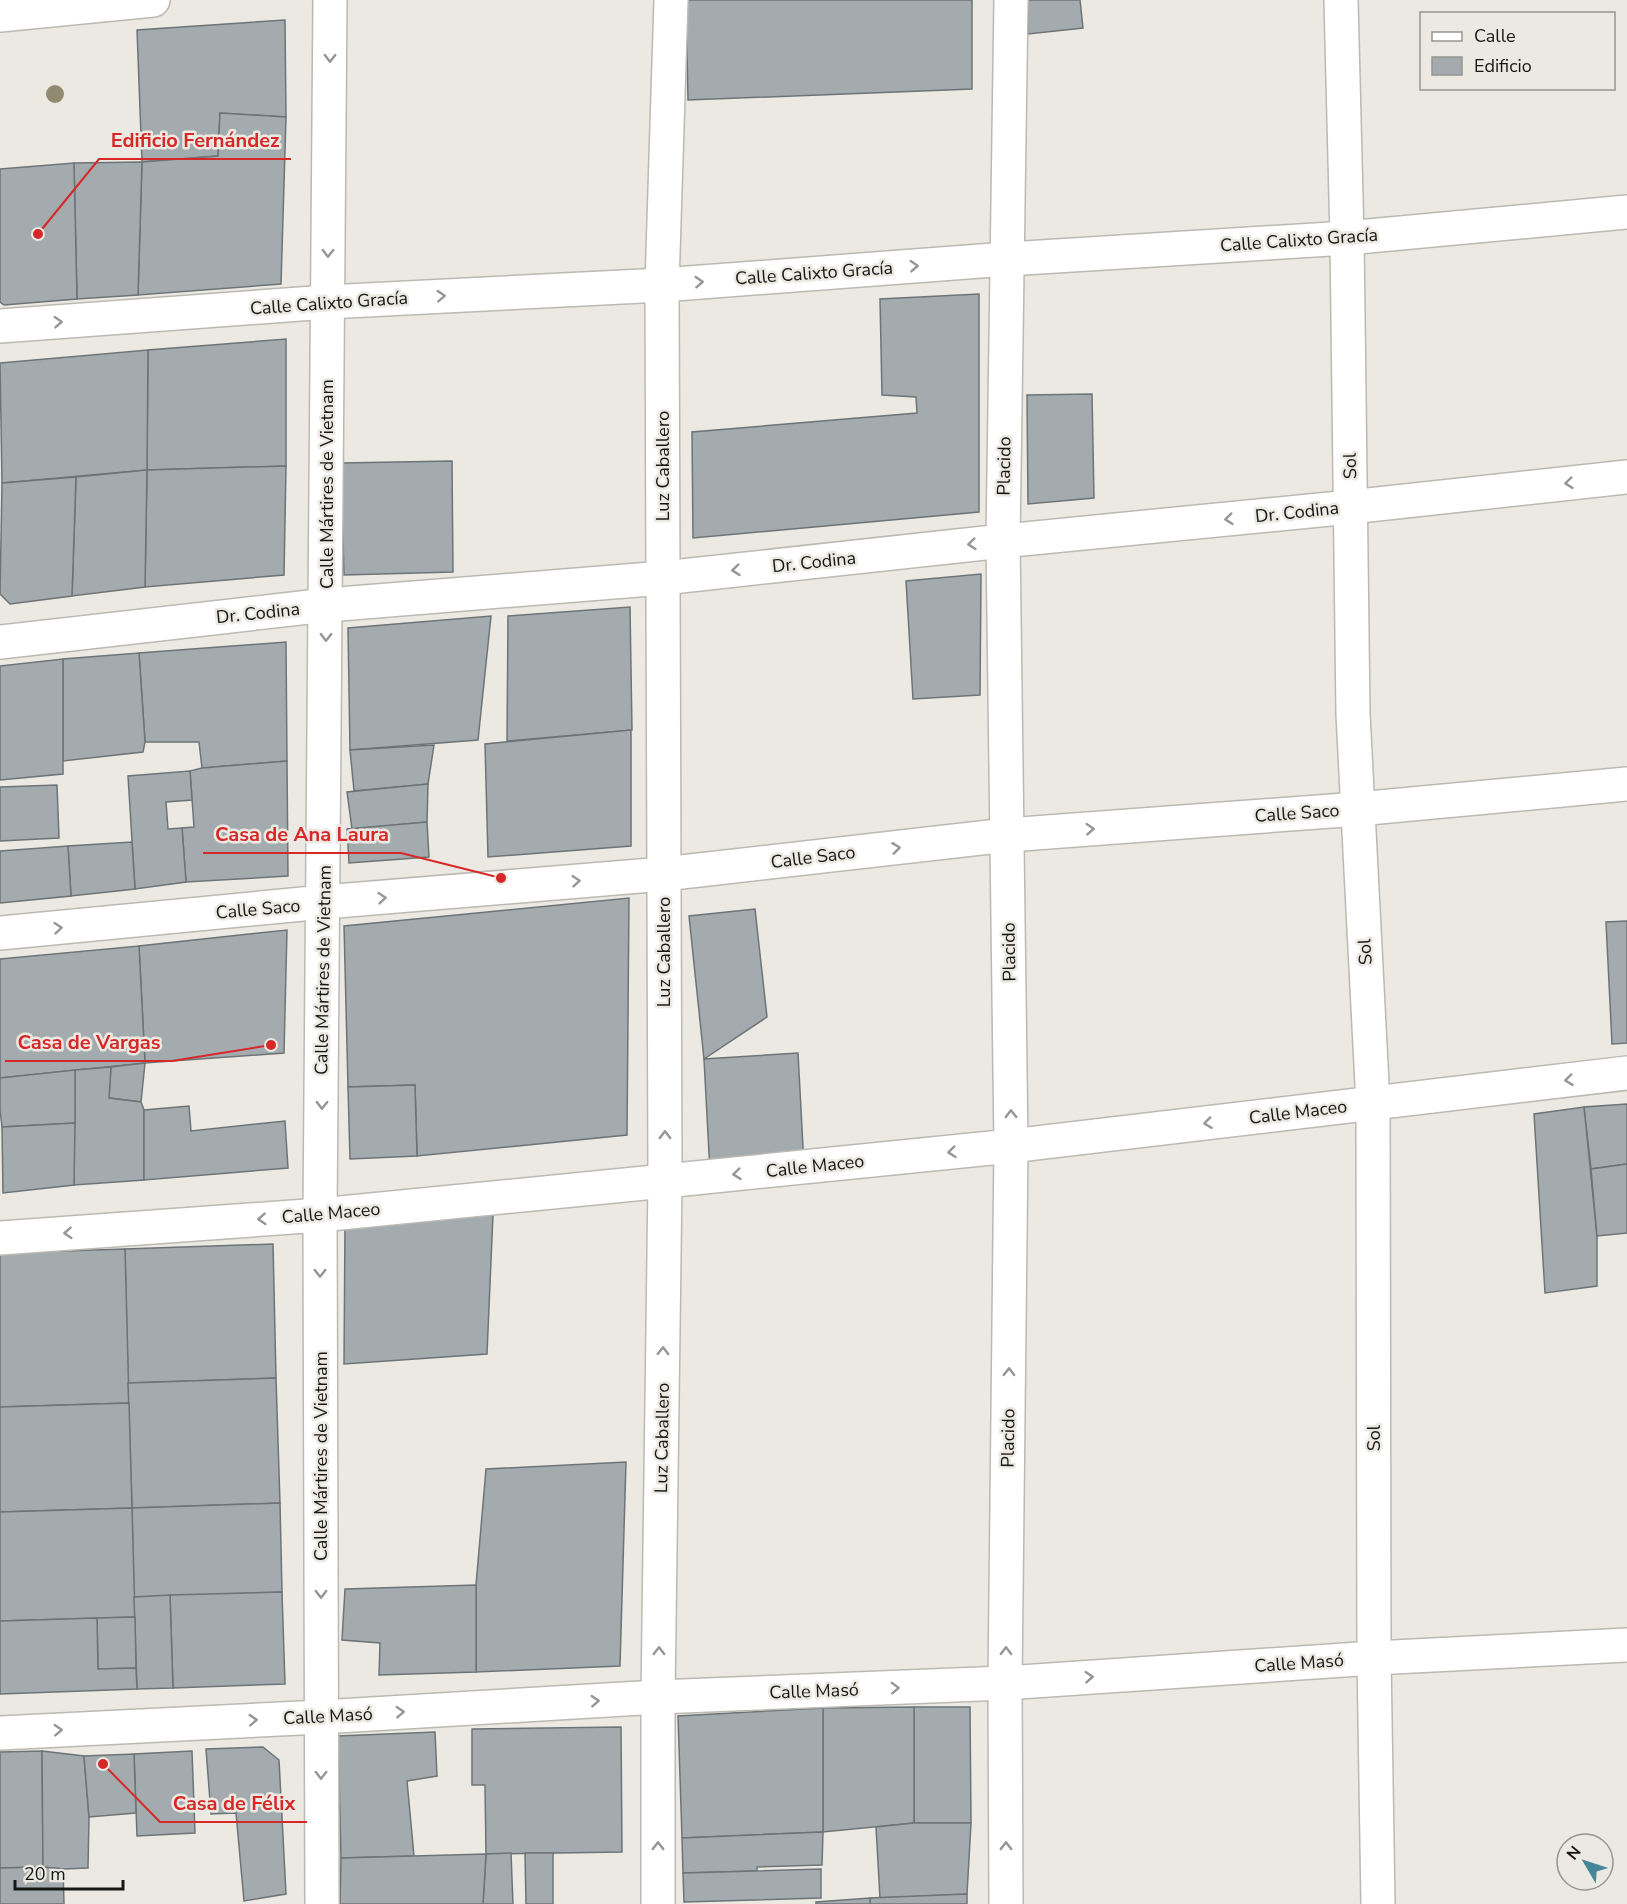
<svg xmlns="http://www.w3.org/2000/svg" width="1627" height="1904" viewBox="0 0 1627 1904" font-family="'Nunito Sans',sans-serif">
<style>
.building{fill:#a4abae;stroke:#6d7477;stroke-width:1.5}
.lines{fill:none;stroke-linecap:round;stroke-linejoin:round}
.street-casing{stroke:#bbb9b2;stroke-width:36}
.secondary-casing{stroke:#bbb9b2;stroke-width:36}
.street{stroke:#fff;stroke-width:33}
.secondary{stroke:#fff;stroke-width:33}
.tree{fill:#928a70}
.oneway{stroke:#969695}
.labels{text-anchor:middle;dominant-baseline:central;stroke-width:5;stroke-linejoin:round;paint-order:stroke}
.street-label{font-size:18px;fill:#161613;stroke:#ebe9e2}
.leader{fill:none;stroke:#d62828;stroke-width:2}
.callout-dot{fill:#d62828;stroke:#ebe9e2;stroke-width:2}
.callout-label{font-size:20px;text-anchor:middle;font-weight:bold;fill:#d62828;stroke:#ebe9e2;stroke-width:5;stroke-linejoin:round;paint-order:stroke}
</style>
<rect width="100%" height="100%" fill="#ebe9e2"/>
<!-- building -->
<g class="building">
<polygon points="686,0 972,0 972,89 688,100"/>
<polygon points="1028,0 1080,0 1083,28 1028,34"/>
<polygon points="285,20 286,117 220,113 218,156 142,162 137,30"/>
<polygon points="220,113 286,117 281,284 138,295 142,162 218,156"/>
<polygon points="142,162 138,295 77,299 74,163"/>
<polygon points="74,163 77,299 4,305 0,302 0,169"/>
<polygon points="979,294 979,512 693,538 692,432 917,413 916,397 882,395 880,299"/>
<polygon points="286,339 286,466 147,470 148,350"/>
<polygon points="148,350 147,470 2,483 0,363"/>
<polygon points="1092,394 1094,498 1028,504 1027,395"/>
<polygon points="452,461 453,572 344,575 341,463"/>
<polygon points="286,466 284,575 145,587 147,470"/>
<polygon points="147,470 145,587 72,596 76,477"/>
<polygon points="76,477 72,596 10,604 0,594 2,483"/>
<polygon points="981,574 980,695 913,699 906,581"/>
<polygon points="630,607 632,730 507,741 508,616"/>
<polygon points="491,616 478,740 350,750 348,628"/>
<polygon points="286,642 287,761 202,768 199,742 145,742 139,653"/>
<polygon points="139,653 145,742 143,752 63,761 63,659"/>
<polygon points="63,659 63,774 0,780 0,666"/>
<polygon points="631,730 631,846 488,857 485,744"/>
<polygon points="434,745 428,784 354,791 350,750"/>
<polygon points="287,761 288,876 186,882 182,828 194,827 190,771 202,768"/>
<polygon points="190,771 192,800 166,802 168,829 182,828 186,882 135,889 128,776"/>
<polygon points="428,784 427,822 352,829 347,792"/>
<polygon points="57,785 59,838 0,841 0,787"/>
<polygon points="427,822 429,857 349,863 347,829"/>
<polygon points="132,842 135,889 71,896 68,846"/>
<polygon points="68,846 71,896 0,903 0,851"/>
<polygon points="629,898 627,1135 417,1156 415,1085 348,1087 344,926"/>
<polygon points="755,909 767,1017 704,1059 689,916"/>
<polygon points="1627,921 1627,1043 1612,1044 1606,922"/>
<polygon points="287,930 284,1053 145,1063 139,946"/>
<polygon points="139,946 145,1063 0,1078 0,959"/>
<polygon points="798,1053 804,1166 710,1172 704,1059"/>
<polygon points="145,1063 141,1102 109,1098 111,1067"/>
<polygon points="111,1067 109,1098 141,1102 144,1110 144,1180 74,1185 75,1070"/>
<polygon points="75,1070 75,1123 2,1127 0,1110 0,1078"/>
<polygon points="415,1085 417,1156 350,1159 348,1087"/>
<polygon points="1627,1104 1627,1164 1591,1169 1584,1107"/>
<polygon points="189,1106 191,1131 285,1121 288,1168 144,1180 144,1110"/>
<polygon points="1584,1107 1597,1236 1597,1286 1545,1293 1534,1114"/>
<polygon points="75,1123 74,1185 3,1193 2,1127"/>
<polygon points="1627,1164 1627,1233 1597,1236 1591,1169"/>
<polygon points="493,1214 487,1354 344,1364 345,1222"/>
<polygon points="273,1244 276,1378 128,1383 125,1249"/>
<polygon points="125,1249 129,1403 0,1407 0,1253"/>
<polygon points="276,1378 280,1503 132,1508 128,1383"/>
<polygon points="129,1403 132,1508 0,1512 0,1407"/>
<polygon points="626,1462 620,1666 476,1672 476,1585 486,1469"/>
<polygon points="280,1503 282,1592 134,1597 132,1508"/>
<polygon points="132,1508 135,1617 0,1621 0,1512"/>
<polygon points="476,1585 476,1672 379,1675 380,1643 342,1640 345,1589"/>
<polygon points="282,1592 285,1684 173,1688 170,1595"/>
<polygon points="170,1595 173,1688 137,1689 134,1597"/>
<polygon points="135,1617 136,1668 98,1669 97,1618"/>
<polygon points="97,1618 98,1669 136,1668 137,1689 0,1694 0,1621"/>
<polygon points="914,1707 970,1707 971,1823 914,1823"/>
<polygon points="914,1707 914,1823 823,1832 823,1708"/>
<polygon points="823,1708 823,1832 682,1838 678,1716"/>
<polygon points="621,1727 622,1852 486,1854 485,1785 472,1785 472,1729"/>
<polygon points="435,1732 437,1776 407,1781 414,1856 341,1858 338,1736"/>
<polygon points="263,1747 279,1760 286,1894 244,1901 236,1813 211,1814 206,1749"/>
<polygon points="42,1751 43,1867 0,1868 0,1752"/>
<polygon points="42,1751 84,1756 89,1817 88,1868 63,1869 43,1867"/>
<polygon points="192,1751 195,1833 137,1836 134,1754"/>
<polygon points="134,1754 136,1813 89,1817 84,1756"/>
<polygon points="914,1823 971,1823 967,1894 880,1898 876,1827"/>
<polygon points="823,1832 822,1865 757,1867 757,1871 683,1873 682,1838"/>
<polygon points="511,1853 513,1904 483,1904 486,1854"/>
<polygon points="525,1853 553,1853 553,1904 526,1904"/>
<polygon points="486,1854 483,1904 340,1904 341,1858"/>
<polygon points="43,1867 63,1869 64,1904 0,1904 0,1868"/>
<polygon points="821,1869 821,1898 684,1902 683,1873"/>
<polygon points="967,1894 967,1904 870,1904 870,1898"/>
<polygon points="870,1898 870,1904 816,1904 816,1902"/>
</g>
<g class="lines">
<defs>
<g id="street">
<polyline points="1341,0 1347,238 1353,714 1373,1104 1374,1658 1378,1904"/>
<polyline points="0,15 153,0"/>
<polyline points="0,326 327,302 662,285 1007,259 1347,238 1627,212"/>
<polyline points="0,642 327,605 663,578 1003,541 1350,507 1627,477"/>
<polyline points="324,902 664,874 1007,835 1358,809 1627,784"/>
<polyline points="658,1904 658,1697 665,1181 662,285 671,0"/>
<polyline points="1006,1904 1005,1683 1011,1146 1003,541 1011,0"/>
</g>
<g id="secondary">
<polyline points="0,933 324,902"/>
<polyline points="0,1238 320,1215 665,1181 1011,1146 1627,1073"/>
<polyline points="0,1733 321,1717 658,1697 1005,1683 1374,1658 1627,1645"/>
<polyline points="322,1904 320,1215 330,0"/>
</g>
</defs>
<!-- street casing -->
<use href="#street" class="street-casing"/>
<!-- secondary casing -->
<use href="#secondary" class="secondary-casing"/>
<!-- street -->
<use href="#street" class="street"/>
<!-- secondary -->
<use href="#secondary" class="secondary"/>
</g>
<!-- trees -->
<circle class="tree" cx="55" cy="94" r="9"/>
<!-- one-way arrows -->
<defs><path id="oneway-chevron" d="M-2-3.5L2.5 0L-2 3.5" fill="none" stroke-width="1.6" stroke-linecap="round" stroke-linejoin="round" transform="scale(1.5)"/></defs>
<g class="oneway">
<use href="#oneway-chevron" transform="translate(330 58) rotate(91)"/>
<use href="#oneway-chevron" transform="translate(328 253) rotate(91)"/>
<use href="#oneway-chevron" transform="translate(914 266) rotate(-4)"/>
<use href="#oneway-chevron" transform="translate(699 282) rotate(-4)"/>
<use href="#oneway-chevron" transform="translate(441 296) rotate(-3)"/>
<use href="#oneway-chevron" transform="translate(58 322) rotate(-4)"/>
<use href="#oneway-chevron" transform="translate(1569 483) rotate(174)"/>
<use href="#oneway-chevron" transform="translate(1229 519) rotate(174)"/>
<use href="#oneway-chevron" transform="translate(972 544) rotate(174)"/>
<use href="#oneway-chevron" transform="translate(736 570) rotate(174)"/>
<use href="#oneway-chevron" transform="translate(326 637) rotate(91)"/>
<use href="#oneway-chevron" transform="translate(1090 829) rotate(-4)"/>
<use href="#oneway-chevron" transform="translate(896 848) rotate(-7)"/>
<use href="#oneway-chevron" transform="translate(576 881) rotate(-5)"/>
<use href="#oneway-chevron" transform="translate(382 898) rotate(-5)"/>
<use href="#oneway-chevron" transform="translate(58 928) rotate(-5)"/>
<use href="#oneway-chevron" transform="translate(1569 1080) rotate(173)"/>
<use href="#oneway-chevron" transform="translate(322 1105) rotate(91)"/>
<use href="#oneway-chevron" transform="translate(1011 1114) rotate(-91)"/>
<use href="#oneway-chevron" transform="translate(1208 1123) rotate(173)"/>
<use href="#oneway-chevron" transform="translate(665 1135) rotate(-90)"/>
<use href="#oneway-chevron" transform="translate(952 1152) rotate(174)"/>
<use href="#oneway-chevron" transform="translate(737 1174) rotate(174)"/>
<use href="#oneway-chevron" transform="translate(262 1219) rotate(176)"/>
<use href="#oneway-chevron" transform="translate(68 1233) rotate(176)"/>
<use href="#oneway-chevron" transform="translate(320 1273) rotate(90)"/>
<use href="#oneway-chevron" transform="translate(663 1351) rotate(-89)"/>
<use href="#oneway-chevron" transform="translate(1009 1372) rotate(-89)"/>
<use href="#oneway-chevron" transform="translate(321 1594) rotate(90)"/>
<use href="#oneway-chevron" transform="translate(659 1651) rotate(-89)"/>
<use href="#oneway-chevron" transform="translate(1006 1651) rotate(-89)"/>
<use href="#oneway-chevron" transform="translate(1089 1677) rotate(-4)"/>
<use href="#oneway-chevron" transform="translate(895 1688) rotate(-2)"/>
<use href="#oneway-chevron" transform="translate(595 1701) rotate(-3)"/>
<use href="#oneway-chevron" transform="translate(400 1712) rotate(-3)"/>
<use href="#oneway-chevron" transform="translate(253 1720) rotate(-3)"/>
<use href="#oneway-chevron" transform="translate(58 1730) rotate(-3)"/>
<use href="#oneway-chevron" transform="translate(321 1775) rotate(90)"/>
<use href="#oneway-chevron" transform="translate(658 1846) rotate(-90)"/>
<use href="#oneway-chevron" transform="translate(1006 1846) rotate(-90)"/>
</g>
<g class="labels">
<!-- street labels -->
<g class="street-label">
<text transform="translate(1299 240) rotate(-4)">Calle Calixto Gracía</text>
<text transform="translate(814 273) rotate(-4)">Calle Calixto Gracía</text>
<text transform="translate(329 303) rotate(-4)">Calle Calixto Gracía</text>
<text transform="translate(663 466) rotate(-90)">Luz Caballero</text>
<text transform="translate(1004 466) rotate(-89)">Placido</text>
<text transform="translate(1350 466) rotate(-91)">Sol</text>
<text transform="translate(327 484) rotate(-90)">Calle Mártires de Vietnam</text>
<text transform="translate(1297 512) rotate(-6)">Dr. Codina</text>
<text transform="translate(814 562) rotate(-6)">Dr. Codina</text>
<text transform="translate(258 613) rotate(-6)">Dr. Codina</text>
<text transform="translate(1297 813) rotate(-4)">Calle Saco</text>
<text transform="translate(813 857) rotate(-7)">Calle Saco</text>
<text transform="translate(258 909) rotate(-5)">Calle Saco</text>
<text transform="translate(664 952) rotate(-90)">Luz Caballero</text>
<text transform="translate(1009 952) rotate(-91)">Placido</text>
<text transform="translate(1365 952) rotate(-93)">Sol</text>
<text transform="translate(323 970) rotate(-89)">Calle Mártires de Vietnam</text>
<text transform="translate(1298 1112) rotate(-7)">Calle Maceo</text>
<text transform="translate(815 1166) rotate(-6)">Calle Maceo</text>
<text transform="translate(331 1213) rotate(-5)">Calle Maceo</text>
<text transform="translate(662 1438) rotate(-89)">Luz Caballero</text>
<text transform="translate(1008 1438) rotate(-89)">Placido</text>
<text transform="translate(1374 1438) rotate(-90)">Sol</text>
<text transform="translate(321 1456) rotate(-90)">Calle Mártires de Vietnam</text>
<text transform="translate(1299 1663) rotate(-4)">Calle Masó</text>
<text transform="translate(814 1691) rotate(-2)">Calle Masó</text>
<text transform="translate(328 1716) rotate(-3)">Calle Masó</text>
</g>
</g>
<!-- callouts -->
<path class="leader" d="M38 234L99 159H291M501 878L401 853H203M271 1045L172 1061H5M103 1764L160 1822H307"/>
<g class="callout-dot">
<circle cx="38" cy="234" r="6"/>
<circle cx="501" cy="878" r="6"/>
<circle cx="271" cy="1045" r="6"/>
<circle cx="103" cy="1764" r="6"/>
</g>
<g class="callout-label">
<text x="195" y="147">Edificio Fernández</text>
<text x="302" y="841">Casa de Ana Laura</text>
<text x="89" y="1049">Casa de Vargas</text>
<text x="234" y="1810">Casa de Félix</text>
</g>
<!-- legend -->
<rect x="1420" y="12" width="195" height="78" fill="#ebe9e2" stroke="#96958f" stroke-width="1.5"/>
<rect x="1432" y="32" width="30" height="9" fill="#ffffff" stroke="#96958f" stroke-width="1.5"/>
<text x="1474" y="42" font-size="18" fill="#161613">Calle</text>
<rect x="1432" y="57" width="30" height="18" fill="#a4abae" stroke="#96958f" stroke-width="1.5"/>
<text x="1474" y="72" font-size="18" fill="#161613">Edificio</text>
<!-- north arrow -->
<g transform="translate(1585 1862) rotate(309)"><circle r="28" fill="#ebe9e2" stroke="#96958f" stroke-width="1.5"/>
<path d="M0-4.5L10 22L0 15L-10 22Z" fill="#46869a"/>
<text y="-9" font-size="16" font-weight="bold" text-anchor="middle" fill="#161613">N</text>
</g>
<!-- scale -->
<path d="M15 1880v9h108v-9" fill="none" stroke="#161613" stroke-width="3"/>
<text x="24" y="1880" font-size="18" fill="#161613" stroke="#ebe9e2" stroke-width="4.5" paint-order="stroke">20 m</text>
</svg>
